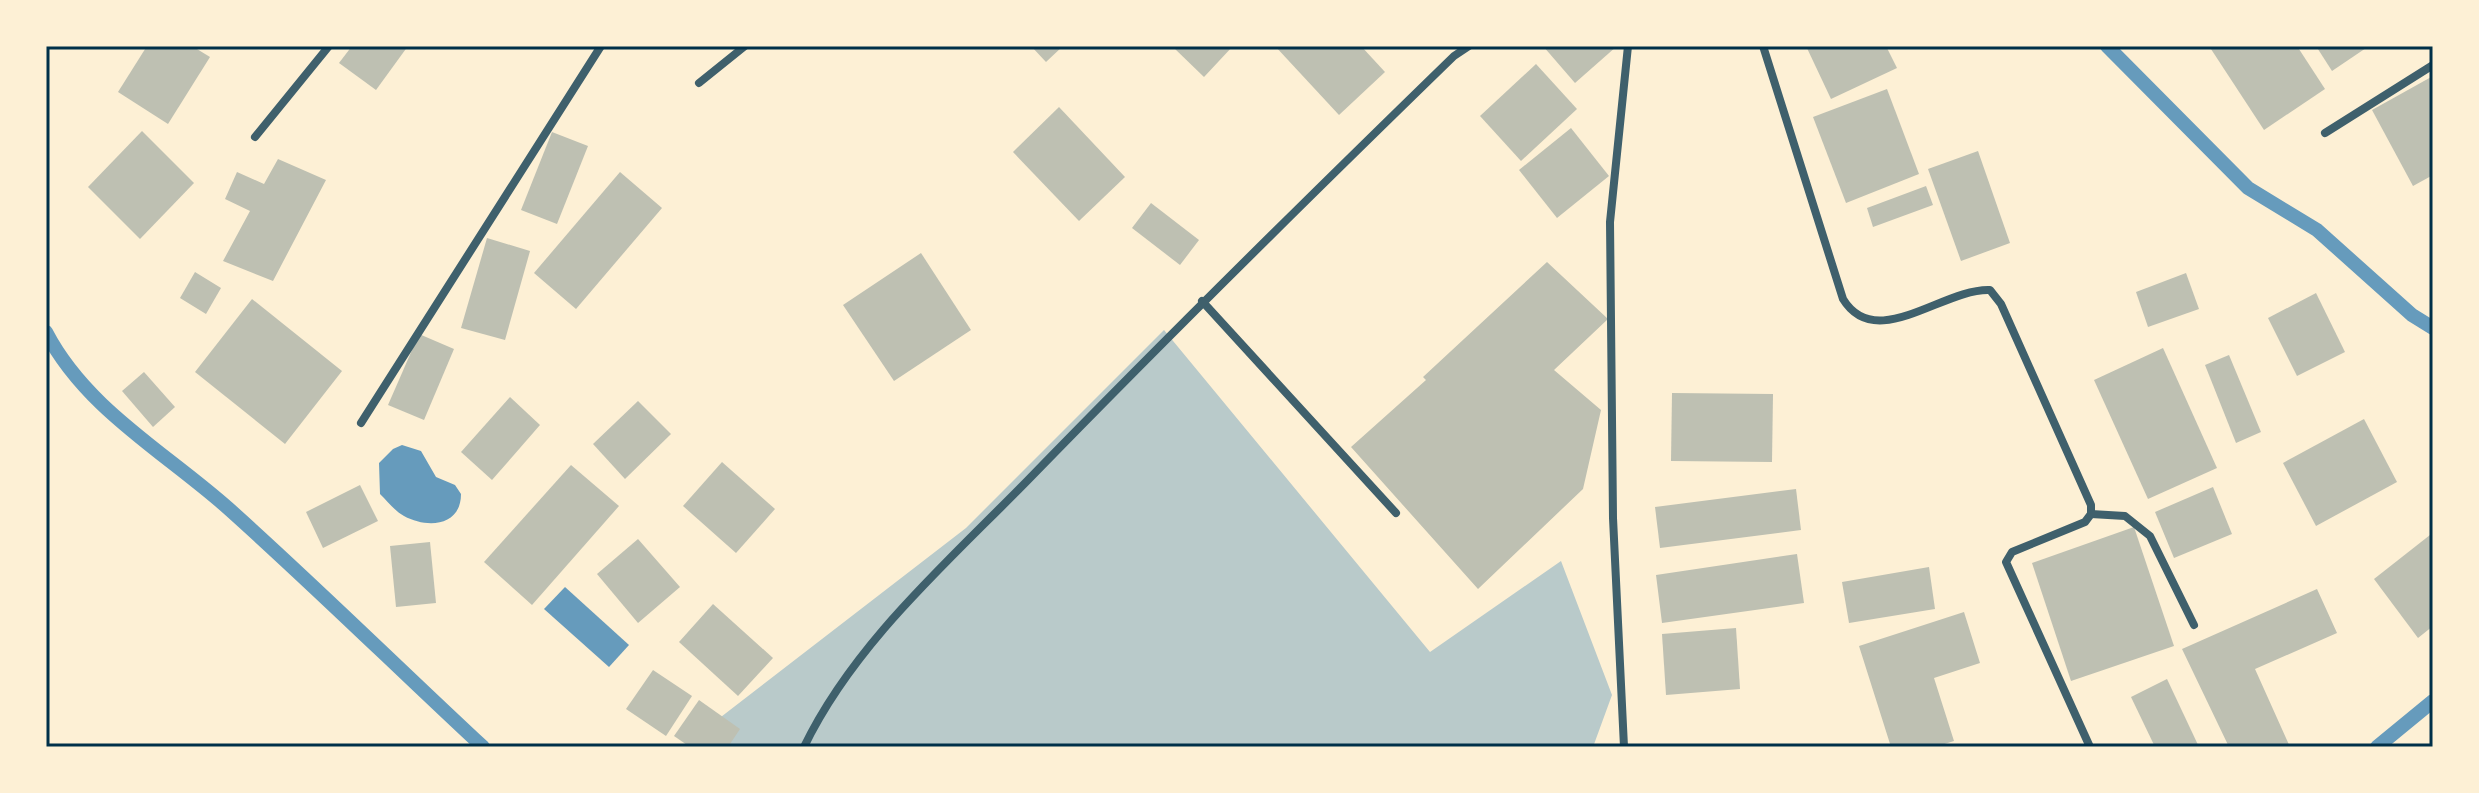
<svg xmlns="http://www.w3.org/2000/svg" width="2479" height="793" viewBox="0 0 2479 793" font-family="'Asap Condensed',sans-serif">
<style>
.green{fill:#b9caca}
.water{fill:#669bbc}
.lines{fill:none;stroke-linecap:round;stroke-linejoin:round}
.stream{stroke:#669bbc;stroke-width:14}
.building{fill:#bec0b2}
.minor{stroke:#3f606c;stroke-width:8}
.neatline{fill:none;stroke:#003049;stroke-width:3}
</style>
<rect width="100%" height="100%" fill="#fdf0d5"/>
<!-- green -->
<polygon class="green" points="1164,330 1430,652 1561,561 1612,695 1593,747 682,747 966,528"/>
<!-- water -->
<g class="water">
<path d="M 402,445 L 421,451 L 436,477 L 455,485 L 461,494 C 461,526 428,529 404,516 C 395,511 388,502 380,494 L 379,463 L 393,449 Z"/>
<polygon points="565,587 629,645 609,667 544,609"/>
</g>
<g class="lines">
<!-- stream -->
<g class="stream">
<polyline points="2107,46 2248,188 2317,230 2412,315 2433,328"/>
<path d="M 46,332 C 86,409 165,452 229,509 C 315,586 398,668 483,747"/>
<polyline points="2377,747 2433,701"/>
</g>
</g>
<!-- building -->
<g class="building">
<polygon points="147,46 192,46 210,57 168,124 118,92"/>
<polygon points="352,46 408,46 376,90 339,63"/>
<polygon points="1031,46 1063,46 1046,62"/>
<polygon points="1176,46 1233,46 1204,77 1174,48"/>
<polygon points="1275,46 1361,46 1385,72 1339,115"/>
<polygon points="1543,46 1617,46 1575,83"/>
<polygon points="1806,46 1886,46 1897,68 1831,99"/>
<polygon points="2209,46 2297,46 2325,89 2264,130"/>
<polygon points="2316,46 2369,46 2332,71"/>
<polygon points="1536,64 1577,109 1521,161 1480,116"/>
<polygon points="2433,76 2433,175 2413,186 2372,110"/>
<polygon points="1887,89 1919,174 1846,203 1813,117"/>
<polygon points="1059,107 1125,177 1079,221 1013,152"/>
<polygon points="1571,128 1609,176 1557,218 1519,170"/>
<polygon points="142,131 194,183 140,239 88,187"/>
<polygon points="552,132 588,146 557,224 521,210"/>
<polygon points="1978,151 2010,243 1961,261 1928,169"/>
<polygon points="278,159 326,180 273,281 223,261 250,211 225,199 237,172 264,184"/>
<polygon points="620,172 662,208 576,309 534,273"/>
<polygon points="1926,186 1933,205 1873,227 1867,208"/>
<polygon points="1151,203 1199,240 1180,265 1132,228"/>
<polygon points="487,238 530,251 505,340 461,328"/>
<polygon points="921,253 971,330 894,381 843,305"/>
<polygon points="1547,262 1608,319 1554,370 1601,410 1583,489 1478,589 1351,447 1426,380 1423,377"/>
<polygon points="195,272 221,288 206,314 180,298"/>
<polygon points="2186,273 2199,309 2148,327 2136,292"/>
<polygon points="2316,293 2345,352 2297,376 2268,318"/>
<polygon points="252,299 342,371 285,444 195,372"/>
<polygon points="419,334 454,349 424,420 388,405"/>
<polygon points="2163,348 2217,468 2148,499 2094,380"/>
<polygon points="2229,355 2261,432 2236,443 2205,365"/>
<polygon points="144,372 175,407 153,427 122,391"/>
<polygon points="1672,393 1773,394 1772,462 1671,461"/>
<polygon points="510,397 540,425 492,480 461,452"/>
<polygon points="638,401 671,434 625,479 593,444"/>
<polygon points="2364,419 2397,482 2316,526 2283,463"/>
<polygon points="722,462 775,509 736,553 683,506"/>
<polygon points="571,465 619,506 532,605 484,562"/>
<polygon points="360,485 378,521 323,548 306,512"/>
<polygon points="2213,487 2232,534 2174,558 2155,512"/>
<polygon points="1796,489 1801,530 1660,548 1655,507"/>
<polygon points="2134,527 2174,646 2071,681 2032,563"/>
<polygon points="2430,535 2433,539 2433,626 2418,638 2374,579"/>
<polygon points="638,539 680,587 638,623 597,574"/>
<polygon points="430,542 436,603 396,607 390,546"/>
<polygon points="1797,554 1804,603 1662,623 1656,575"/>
<polygon points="1929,567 1935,609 1849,623 1842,582"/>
<polygon points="2317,589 2337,633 2255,669 2290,747 2229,747 2182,649"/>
<polygon points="713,604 773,658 738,696 679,642"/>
<polygon points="1964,612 1980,663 1934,678 1954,741 1935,747 1891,747 1859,646"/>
<polygon points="1736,628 1740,689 1666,695 1662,634"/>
<polygon points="653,670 692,696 666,736 626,709"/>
<polygon points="2167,679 2199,747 2155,747 2131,697"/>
<polygon points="699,700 740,729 728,747 690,747 674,736"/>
</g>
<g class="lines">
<!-- minor -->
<g class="minor">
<path d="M 1763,46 L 1843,299 C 1876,353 1943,288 1990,290 L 2001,304 L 2091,505 L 2091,514 L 2085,522 L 2012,552 L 2006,562 L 2090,747"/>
<polyline points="699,83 745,46"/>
<polyline points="2325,133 2433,65"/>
<polyline points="255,137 329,46"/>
<polyline points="1202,301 1396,513"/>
<polyline points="361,423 601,46"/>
<polyline points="2091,514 2125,516 2150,536 2194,625"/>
<path d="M 804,747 C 854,643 949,561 1029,479 C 1168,336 1311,195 1454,56 L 1469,46"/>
<polyline points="1624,747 1613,518 1610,222 1628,46"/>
</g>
</g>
<!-- border -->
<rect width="2479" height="793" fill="none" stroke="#fdf0d5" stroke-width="96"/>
<rect x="48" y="48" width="2383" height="697" class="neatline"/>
</svg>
